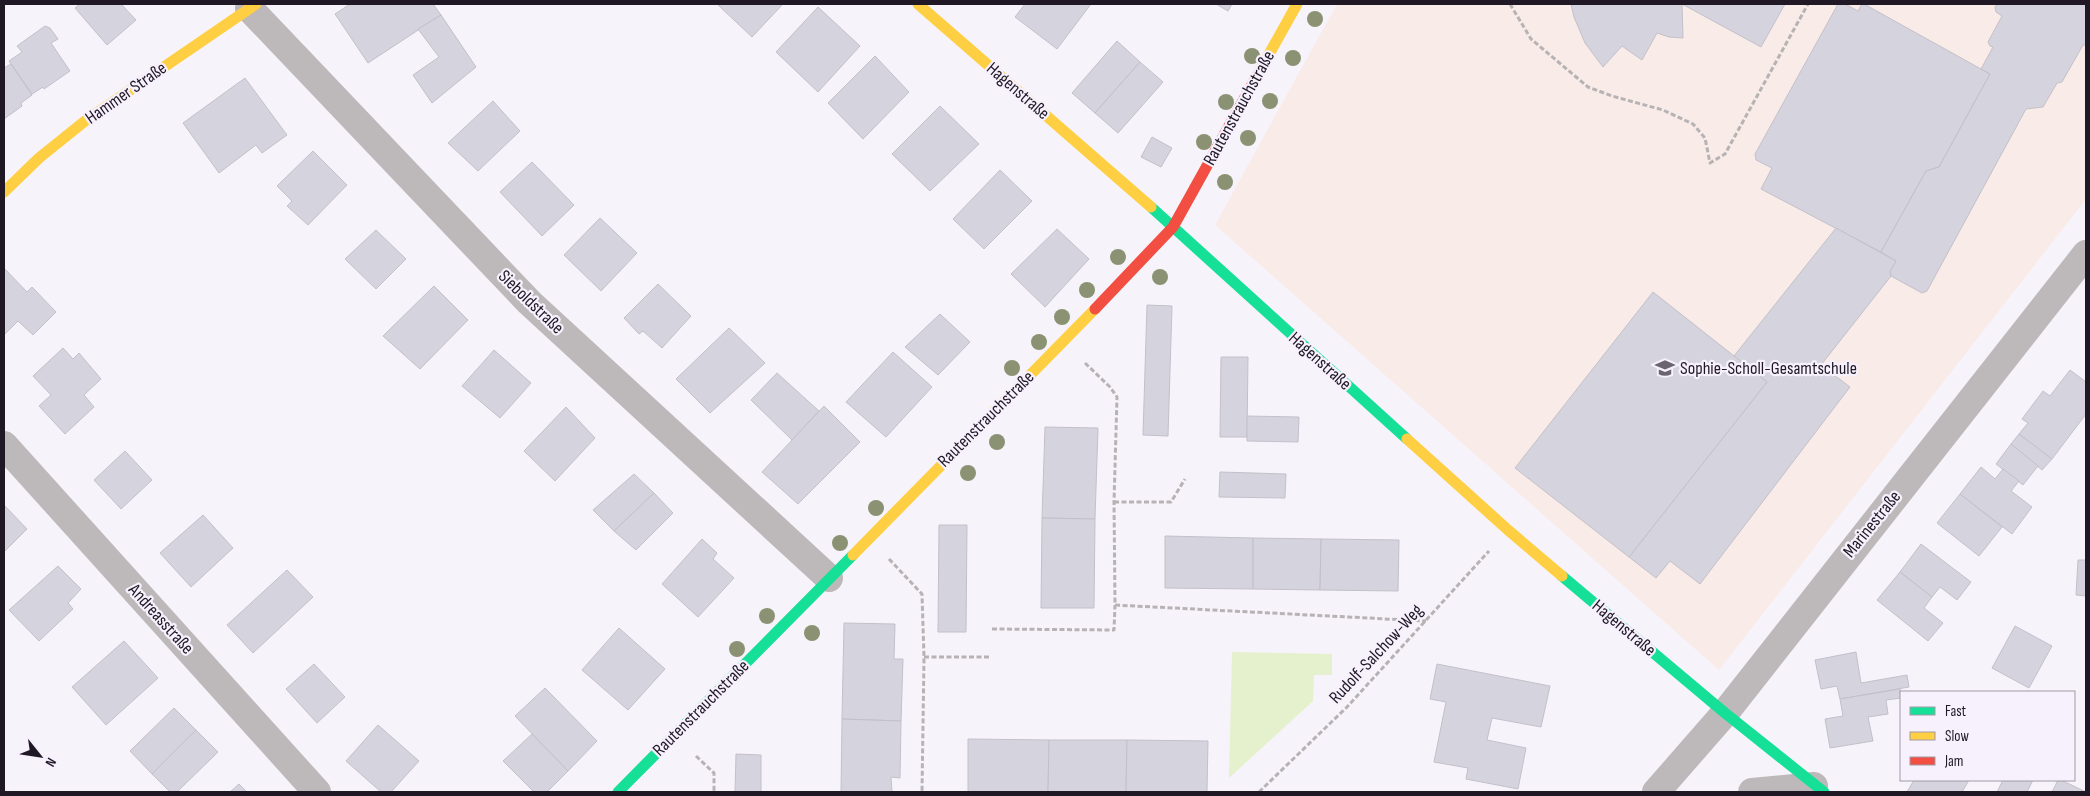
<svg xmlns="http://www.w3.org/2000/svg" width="2090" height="796" viewBox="0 0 2090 796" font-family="'Sofia Sans Condensed',sans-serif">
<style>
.education{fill:#f9ebe7}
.green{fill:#e4f1cc}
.building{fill:#d5d3dd;stroke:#c3c0ca}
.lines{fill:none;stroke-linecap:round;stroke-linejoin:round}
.path{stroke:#b7b3b5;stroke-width:3;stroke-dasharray:5 2.5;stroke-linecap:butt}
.street{stroke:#bdb8b9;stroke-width:28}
.fast{stroke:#16e098;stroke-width:11}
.slow{stroke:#ffcf43;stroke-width:11}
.jam{stroke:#f24e42;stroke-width:11}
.tree{fill:#8b9273}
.labels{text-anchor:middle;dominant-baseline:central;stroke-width:4.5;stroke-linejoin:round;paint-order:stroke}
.street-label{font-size:18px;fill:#201925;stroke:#f7f0fd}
.poi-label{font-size:18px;fill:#201925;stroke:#f7f0fd;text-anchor:start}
</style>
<rect width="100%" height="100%" fill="#f7f3fa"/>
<!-- education -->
<polygon class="education" points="1337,4 2086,4 2086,199 1719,670 1215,225"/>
<!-- green -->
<polygon class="green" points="1232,652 1332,654 1332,675 1314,675 1313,701 1229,778"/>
<!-- building -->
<g class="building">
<polygon points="80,4 121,4 136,20 107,45 75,8"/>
<polygon points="350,4 433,4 441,15 368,63 335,14"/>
<polygon points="717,4 783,4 752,37"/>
<polygon points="1025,4 1091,4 1057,49 1015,17"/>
<polygon points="1216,4 1232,4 1228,11"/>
<polygon points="1571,4 1785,4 1761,47 1682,4 1683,38 1669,37 1657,33 1642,60 1622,46 1603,67 1585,43 1574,17"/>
<polygon points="1838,4 1845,4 1858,11 1862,4 1864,4 1990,74 1939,167 1926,171 1881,252 1761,189 1772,168 1756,160 1755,154"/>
<polygon points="1997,4 2086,4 2086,45 2083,45 2062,82 2057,83 2043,107 2026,109 1927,291 1922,293 1891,276 1890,271 1896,261 1881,252 1926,171 1939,167 1990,74 1981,69 1993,47 1990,46 1988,42 2002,16 1996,12 1995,7"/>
<polygon points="818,7 860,46 818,92 776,52"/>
<polygon points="441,15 476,67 432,103 413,75 439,57 418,29"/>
<polygon points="45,26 50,28 58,39 51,43 70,71 44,89 43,87 32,94 9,61 22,52 17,46"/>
<polygon points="1117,41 1140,62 1095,113 1072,93"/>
<polygon points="875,56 909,92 863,139 828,103"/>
<polygon points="1140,62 1163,82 1118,133 1095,113"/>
<polygon points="11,64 32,95 21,103 22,106 4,119 4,68"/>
<polygon points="245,78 287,135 262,153 256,145 219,173 183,123"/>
<polygon points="493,101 520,131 478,171 448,143"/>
<polygon points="940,106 979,144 930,191 892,154"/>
<polygon points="1152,137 1172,148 1161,167 1141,157"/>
<polygon points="313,151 347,185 308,225 287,206 292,201 277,186"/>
<polygon points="532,162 574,205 542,236 500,192"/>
<polygon points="1000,170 1032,201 984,249 953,219"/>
<polygon points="600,218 637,253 601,291 564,255"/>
<polygon points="1836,228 1896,261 1890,271 1891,276 1821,365 1850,387 1700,584 1670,561 1656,578 1629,557 1767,382 1734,356"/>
<polygon points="1057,229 1089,259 1045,307 1011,274"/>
<polygon points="376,230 406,259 376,289 345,259"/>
<polygon points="4,268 27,292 32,287 56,312 33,335 18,321 4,335"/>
<polygon points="658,284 691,316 662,348 643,331 639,334 624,318"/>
<polygon points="434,286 468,320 420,369 383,336"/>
<polygon points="1653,292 1767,382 1629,557 1515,468"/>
<polygon points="1147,305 1172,306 1168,436 1143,435"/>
<polygon points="940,314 970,342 938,375 905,347"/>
<polygon points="729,328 765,363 710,413 676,379"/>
<polygon points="63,348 73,359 79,353 101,379 84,395 94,407 65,434 39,406 51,395 33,376"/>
<polygon points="494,350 531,383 500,418 462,386"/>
<polygon points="893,352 932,387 886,437 846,402"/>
<polygon points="1221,357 1248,357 1247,437 1220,437"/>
<polygon points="2070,370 2086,382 2086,414 2052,459 2019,434 2028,423 2022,419 2043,391 2050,396"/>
<polygon points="777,373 819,411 792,440 751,400"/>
<polygon points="824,406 860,442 798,504 762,472"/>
<polygon points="566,407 595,438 555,481 524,451"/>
<polygon points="1247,416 1299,417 1298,442 1247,441"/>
<polygon points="1045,427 1098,428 1095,519 1042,518"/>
<polygon points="2019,434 2052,459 2042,470 2011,444"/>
<polygon points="2011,444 2038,466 2023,485 1996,464"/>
<polygon points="125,451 152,480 121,509 94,480"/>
<polygon points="1981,467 1995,479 2003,469 2019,481 2011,491 2032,507 2012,534 1960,494"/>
<polygon points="1220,472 1286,474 1285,498 1219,497"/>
<polygon points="634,474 654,493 614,531 593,510"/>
<polygon points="654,493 673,513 636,550 614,531"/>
<polygon points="1960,494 2002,527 1979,556 1937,523"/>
<polygon points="4,505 27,529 4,552"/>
<polygon points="203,515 233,548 191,587 160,553"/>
<polygon points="1042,518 1095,519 1094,608 1041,608"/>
<polygon points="939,525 967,525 966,632 938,632"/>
<polygon points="1165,536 1253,538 1253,589 1165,588"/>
<polygon points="1253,538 1321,539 1320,590 1253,589"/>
<polygon points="702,539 717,553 713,559 734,578 698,617 662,584"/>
<polygon points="1321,539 1399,540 1398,591 1320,590"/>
<polygon points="1921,544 1971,582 1957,600 1940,587 1932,597 1900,572"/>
<polygon points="2078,560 2086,560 2086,596 2076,595"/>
<polygon points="58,566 81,589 68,603 73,609 39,641 9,610"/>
<polygon points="287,570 313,597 253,653 227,625"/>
<polygon points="1900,572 1932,597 1924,608 1943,623 1928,641 1877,600"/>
<polygon points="844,623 895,624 894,659 903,659 901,721 842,719"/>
<polygon points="2015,626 2052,646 2029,688 1992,668"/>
<polygon points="619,628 665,669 628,710 582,670"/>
<polygon points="124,641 158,678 106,725 72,687"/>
<polygon points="1856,652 1861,683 1907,675 1909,687 1840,699 1837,686 1821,689 1815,660"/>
<polygon points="314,664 345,697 317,723 286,689"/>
<polygon points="1437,664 1550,686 1541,727 1492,718 1487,740 1526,748 1518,789 1466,779 1468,768 1434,762 1446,702 1430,699"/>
<polygon points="545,688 597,741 568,771 515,716"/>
<polygon points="1900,689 1901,698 1886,700 1888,714 1868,717 1873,741 1830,748 1825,719 1843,716 1840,699"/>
<polygon points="174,708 196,730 152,774 130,751"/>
<polygon points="842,719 901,721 900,778 891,777 892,792 841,792"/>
<polygon points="378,725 419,761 391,792 381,792 346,761"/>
<polygon points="196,730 218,752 177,792 170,792 152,774"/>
<polygon points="532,734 568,771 547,792 534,792 503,761"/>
<polygon points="968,739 1049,740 1048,792 968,792"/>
<polygon points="1049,740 1127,740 1126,792 1048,792"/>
<polygon points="1127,740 1208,741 1207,792 1126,792"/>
<polygon points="736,754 761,755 761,792 735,792"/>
<polygon points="1914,780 1969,780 1962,792 1907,792"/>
<polygon points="2003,780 2033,780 2027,792 1997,792"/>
<polygon points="2058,780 2061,780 2086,792 2052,792"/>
<polygon points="239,784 247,792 230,792"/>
</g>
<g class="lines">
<!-- path -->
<g class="path">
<polyline points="1510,4 1531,39 1588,87 1612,96 1663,110 1693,124 1705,138 1710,163 1725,154 1808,4"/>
<polyline points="1085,363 1110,387 1117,397 1114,502 1115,605 1426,621"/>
<polyline points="1114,502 1171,502 1185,479"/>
<polyline points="889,559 922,594 924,657 922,792"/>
<polyline points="992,629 1114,630 1115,605"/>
<polyline points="924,657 991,657"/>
<polyline points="696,756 714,773 714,792"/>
<polyline points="1259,792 1347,707 1489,551"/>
</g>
<!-- street -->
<g class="street">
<polyline points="249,8 529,302 829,578"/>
<polyline points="4,445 317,792"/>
<polyline points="1656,792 1725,713 2086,254"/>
<polyline points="1752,792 1814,786"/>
</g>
<!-- fast -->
<g class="fast">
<polyline points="1151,207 1407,439"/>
<polyline points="1562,576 1725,713 1824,792"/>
<polyline points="618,792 853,555"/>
</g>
<!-- slow -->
<g class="slow">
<polyline points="918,4 1151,207"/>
<polyline points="1258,74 1297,4"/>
<polyline points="4,192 39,158 85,121 256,4"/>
<polyline points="1407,439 1508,530 1562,576"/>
<polyline points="853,555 1095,309"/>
</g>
<!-- jam -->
<polyline class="jam" points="1095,309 1173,227 1258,74"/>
</g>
<!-- trees -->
<g class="tree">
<circle cx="1315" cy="19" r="8"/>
<circle cx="1252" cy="56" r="8"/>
<circle cx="1293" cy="58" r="8"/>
<circle cx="1270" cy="101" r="8"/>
<circle cx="1226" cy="102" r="8"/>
<circle cx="1248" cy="138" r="8"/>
<circle cx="1204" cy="142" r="8"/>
<circle cx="1225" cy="182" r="8"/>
<circle cx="1118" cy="257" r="8"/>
<circle cx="1160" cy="277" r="8"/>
<circle cx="1087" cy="290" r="8"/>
<circle cx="1062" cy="317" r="8"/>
<circle cx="1039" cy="342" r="8"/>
<circle cx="1012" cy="368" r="8"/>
<circle cx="997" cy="442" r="8"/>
<circle cx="968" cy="473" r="8"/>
<circle cx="876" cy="508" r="8"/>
<circle cx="840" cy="543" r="8"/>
<circle cx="767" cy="616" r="8"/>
<circle cx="812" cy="633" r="8"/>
<circle cx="737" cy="649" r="8"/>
</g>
<!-- icons -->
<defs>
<symbol id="school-bare" viewBox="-9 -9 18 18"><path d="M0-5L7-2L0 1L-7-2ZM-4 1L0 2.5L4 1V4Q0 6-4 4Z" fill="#6b6570" stroke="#f7f0fd" stroke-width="2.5" paint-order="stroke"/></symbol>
</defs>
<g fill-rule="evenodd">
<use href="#school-bare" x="1651" y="354" width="28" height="28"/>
</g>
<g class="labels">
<!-- street labels -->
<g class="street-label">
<text transform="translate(1018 91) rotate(41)">Hagenstraße</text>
<text transform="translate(126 93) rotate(-35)">Hammer Straße</text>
<text transform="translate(1239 108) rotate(-61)">Rautenstrauchstraße</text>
<text transform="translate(531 302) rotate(44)">Sieboldstraße</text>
<text transform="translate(1320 361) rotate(42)">Hagenstraße</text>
<text transform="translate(986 419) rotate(-45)">Rautenstrauchstraße</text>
<text transform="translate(1872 524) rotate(-51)">Marinestraße</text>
<text transform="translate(161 619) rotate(48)">Andreasstraße</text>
<text transform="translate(1624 628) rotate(40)">Hagenstraße</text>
<text transform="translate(1376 654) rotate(-47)">Rudolf-Salchow-Weg</text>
<text transform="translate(701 708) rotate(-45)">Rautenstrauchstraße</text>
</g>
<!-- poi labels -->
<g class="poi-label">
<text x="1680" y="368">Sophie-Scholl-Gesamtschule</text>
</g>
</g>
<!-- border -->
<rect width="2090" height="796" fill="none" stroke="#201925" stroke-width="10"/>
<!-- legend -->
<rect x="1900" y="691" width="175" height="90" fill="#f7f0fd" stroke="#a19aa7"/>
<rect x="1910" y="707" width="25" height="8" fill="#16e098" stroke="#a19aa7"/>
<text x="1945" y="716" font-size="15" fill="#201925">Fast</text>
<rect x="1910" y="732" width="25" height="8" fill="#ffcf43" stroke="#a19aa7"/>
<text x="1945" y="741" font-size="15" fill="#201925">Slow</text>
<rect x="1910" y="757" width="25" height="8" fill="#f24e42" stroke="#a19aa7"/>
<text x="1945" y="766" font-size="15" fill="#201925">Jam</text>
<!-- north arrow -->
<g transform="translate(40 756) rotate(120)" stroke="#f7f0fd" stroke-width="4" paint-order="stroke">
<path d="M0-4L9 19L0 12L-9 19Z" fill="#201925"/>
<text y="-8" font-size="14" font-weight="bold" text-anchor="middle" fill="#201925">N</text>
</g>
</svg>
